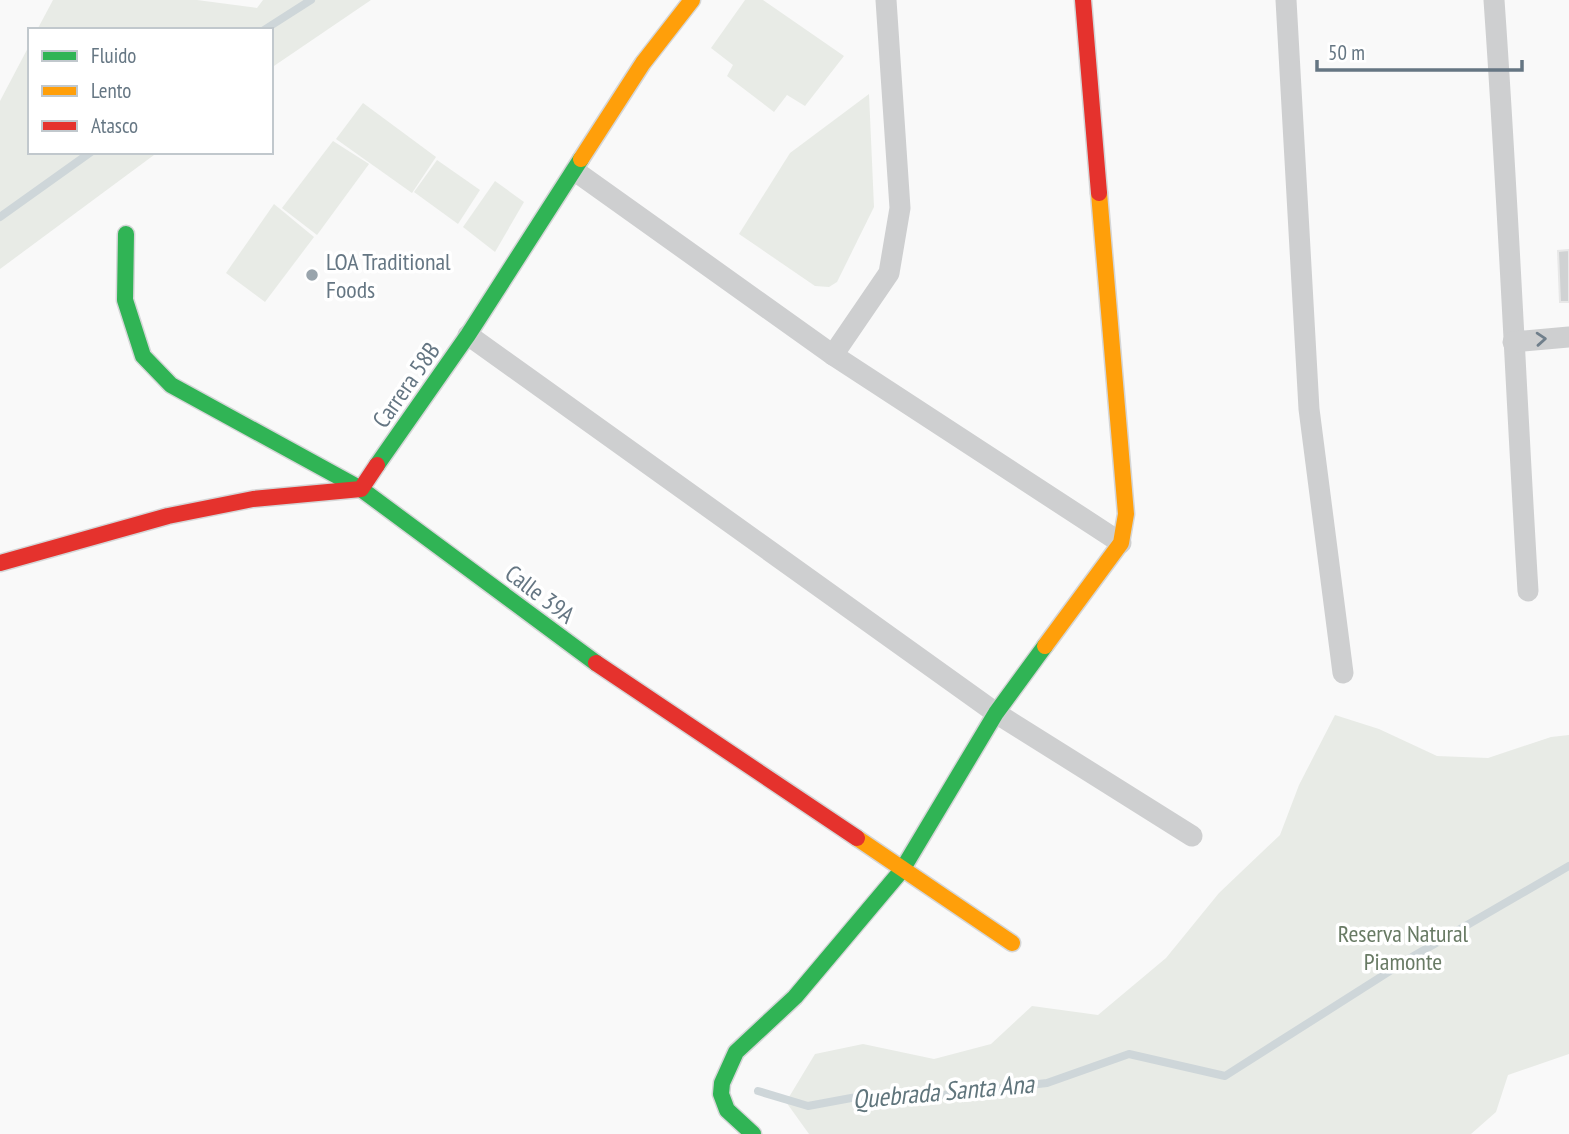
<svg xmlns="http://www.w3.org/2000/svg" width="1569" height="1134" viewBox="0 0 1569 1134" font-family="'PT Sans Narrow',sans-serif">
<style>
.green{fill:#e8ebe6}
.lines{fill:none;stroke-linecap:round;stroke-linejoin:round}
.stream{stroke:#ced6d9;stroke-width:8}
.building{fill:#d0d2d3;stroke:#e8e8e8;stroke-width:2}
.fast-casing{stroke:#d5d6d7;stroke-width:19}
.slow-casing{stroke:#d5d6d7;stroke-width:19}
.jam-casing{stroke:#d5d6d7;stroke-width:19}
.street{stroke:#cecfd0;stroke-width:21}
.fast{stroke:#30b455;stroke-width:16}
.slow{stroke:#ff9f0a;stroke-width:16}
.jam{stroke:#e5322d;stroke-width:16}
.oneway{stroke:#707f8b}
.poi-dot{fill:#99a4ac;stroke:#fff;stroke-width:2.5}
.labels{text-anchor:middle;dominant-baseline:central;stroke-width:7;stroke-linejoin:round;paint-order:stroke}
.poi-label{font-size:24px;fill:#657683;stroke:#fff;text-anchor:start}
.street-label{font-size:24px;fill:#657683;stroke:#fff}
.park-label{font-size:24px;fill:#687a64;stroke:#fff}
.water-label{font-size:26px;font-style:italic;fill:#60757c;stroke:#fff}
</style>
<rect width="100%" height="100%" fill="#f9f9f9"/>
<!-- green -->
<g class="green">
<polygon points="53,0 197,0 257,8 263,0 371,0 271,68 271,30 37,30"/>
<polygon points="745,0 763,0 844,56 805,106 787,95 774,112 727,76 733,65 711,48"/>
<polygon points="30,44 30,152 158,152 0,269 0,101"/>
<polygon points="869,94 874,207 837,282 829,287 815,286 739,234 790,153"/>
<polygon points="363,103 436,157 412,193 336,139"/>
<polygon points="333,141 369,164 317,235 282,208"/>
<polygon points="437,160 480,190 458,224 414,192"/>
<polygon points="495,181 524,202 495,252 463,227"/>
<polygon points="274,204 314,237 265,302 226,273"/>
<polygon points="1335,715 1379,729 1437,756 1488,758 1551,737 1569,735 1569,1054 1508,1075 1496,1112 1471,1134 809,1134 786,1102 815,1054 863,1044 934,1059 991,1044 1032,1006 1098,1015 1166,958 1219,893 1280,835 1299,785"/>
</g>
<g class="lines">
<!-- stream -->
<g class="stream">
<polyline points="264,30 311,0"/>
<polyline points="0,217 91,152"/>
<polyline points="758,1091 808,1106 862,1096 934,1096 1047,1083 1129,1054 1225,1076 1412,957 1569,866"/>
</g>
</g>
<!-- building -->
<polygon class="building" points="1569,250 1569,302 1560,302 1558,251"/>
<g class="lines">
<defs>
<g id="fast">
<polyline points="126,234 125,300 143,356 171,385 361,489 596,663"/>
<polyline points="377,465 468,335 581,159"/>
<polyline points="753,1134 727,1110 721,1094 722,1083 736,1052 795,997 902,870 996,713 1045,646"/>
</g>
<g id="slow">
<polyline points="581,159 643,63 692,0"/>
<polyline points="1045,646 1121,543 1126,514 1099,193"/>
<polyline points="857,838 1012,943"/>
</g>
<g id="jam">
<polyline points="1083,0 1099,193"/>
<polyline points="0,563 168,516 253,499 361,489 377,465"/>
<polyline points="596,663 857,838"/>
</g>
</defs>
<!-- fast casing -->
<use href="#fast" class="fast-casing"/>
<!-- slow casing -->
<use href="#slow" class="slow-casing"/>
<!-- jam casing -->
<use href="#jam" class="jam-casing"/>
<!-- street -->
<g class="street">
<polyline points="1286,0 1309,409 1343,673"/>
<path d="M 1494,0 C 1508,197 1516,394 1528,591"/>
<polyline points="575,171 833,355 1121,543"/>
<polyline points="468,335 996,713 1192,836"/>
<polyline points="1513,342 1569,337"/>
<polyline points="833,355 889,273 900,208 886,0"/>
</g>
<!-- fast -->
<use href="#fast" class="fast"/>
<!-- slow -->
<use href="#slow" class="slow"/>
<!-- jam -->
<use href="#jam" class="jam"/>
</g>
<!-- one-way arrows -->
<defs><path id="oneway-chevron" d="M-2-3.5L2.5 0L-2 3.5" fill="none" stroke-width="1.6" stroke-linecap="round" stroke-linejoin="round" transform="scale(1.75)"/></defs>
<use class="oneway" href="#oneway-chevron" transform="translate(1541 339) rotate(-4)"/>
<!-- markers -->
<circle class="poi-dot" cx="312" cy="275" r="7"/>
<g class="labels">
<!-- poi labels -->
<g class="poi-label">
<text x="326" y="261">LOA Traditional<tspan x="326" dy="28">Foods</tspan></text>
</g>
<!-- street labels -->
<g class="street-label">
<text transform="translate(406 385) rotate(-55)">Carrera 58B</text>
<text transform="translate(540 594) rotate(37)">Calle 39A</text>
</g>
<!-- park labels -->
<g class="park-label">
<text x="1403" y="933">Reserva Natural<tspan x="1403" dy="28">Piamonte</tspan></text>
</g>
<!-- water labels -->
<g class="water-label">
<text transform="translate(943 1091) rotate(-5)">Quebrada Santa Ana</text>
</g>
</g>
<!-- legend -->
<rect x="28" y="28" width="245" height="126" fill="#ffffff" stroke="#c1c8cd" stroke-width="2"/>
<rect x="42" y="51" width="35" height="10" fill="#30b455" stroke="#c1c8cd" stroke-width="2"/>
<text x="91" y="63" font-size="21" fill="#657683">Fluido</text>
<rect x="42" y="86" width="35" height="10" fill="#ff9f0a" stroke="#c1c8cd" stroke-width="2"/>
<text x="91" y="98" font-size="21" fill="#657683">Lento</text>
<rect x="42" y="121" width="35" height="10" fill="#e5322d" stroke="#c1c8cd" stroke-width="2"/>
<text x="91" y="133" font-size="21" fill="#657683">Atasco</text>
<!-- scale -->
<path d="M1317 60v10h205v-10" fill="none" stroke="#657683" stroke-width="3.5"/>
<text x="1328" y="60" font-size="21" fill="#657683" stroke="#ffffff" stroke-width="5" paint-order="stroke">50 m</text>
</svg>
